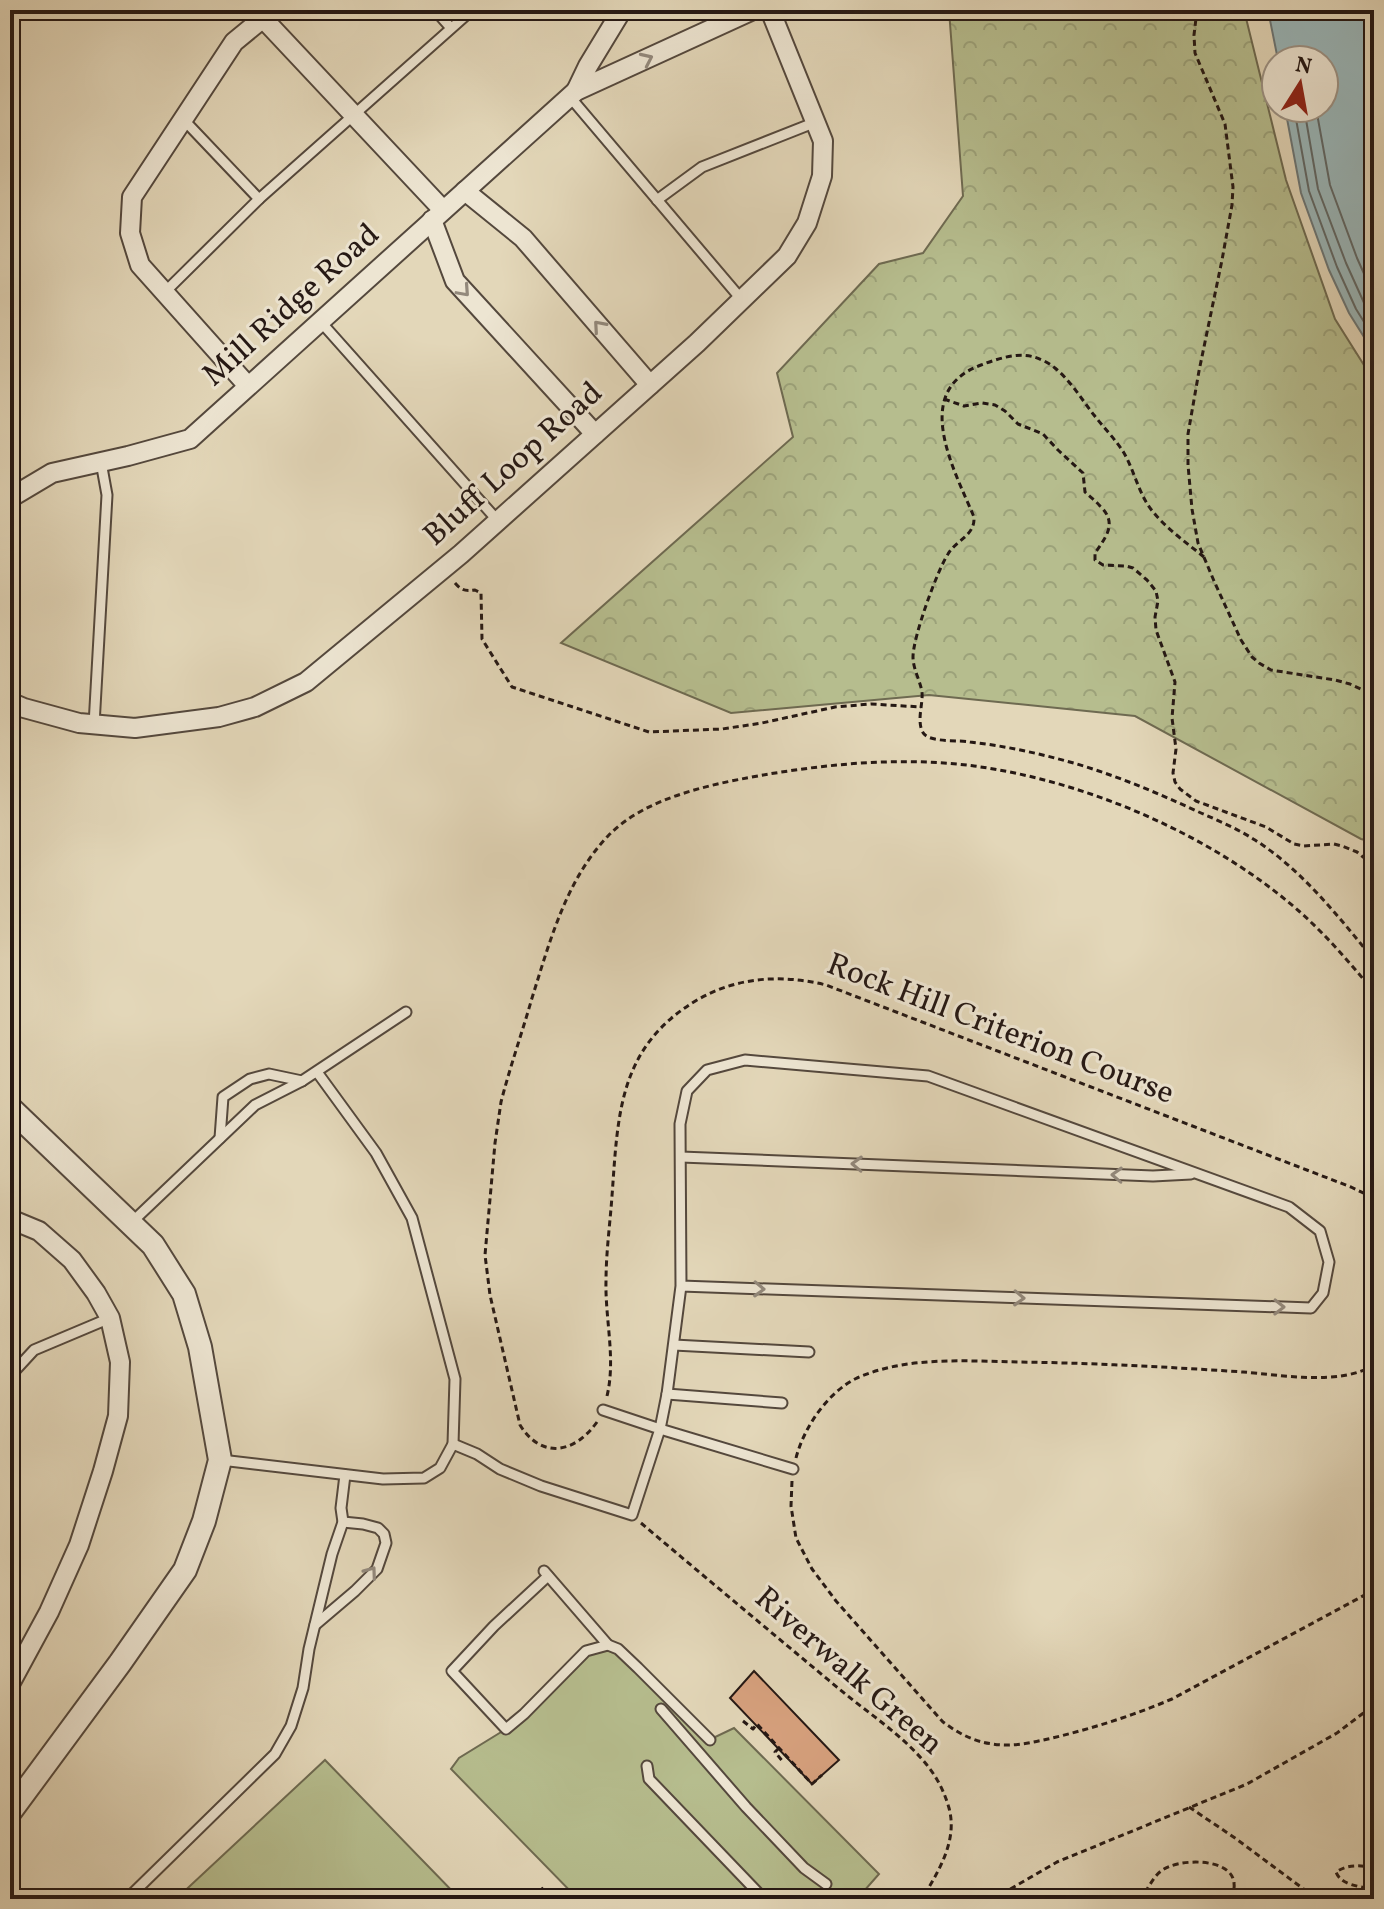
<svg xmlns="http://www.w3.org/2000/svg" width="1384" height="1909" viewBox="0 0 1384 1909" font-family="Vollkorn,serif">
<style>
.grass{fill:#b6bd8e;stroke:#6e6a51;stroke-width:2}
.forest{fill:url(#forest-crowns);stroke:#6e6a51;stroke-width:2}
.water{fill:#9ab7ba;stroke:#6b7778;stroke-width:2}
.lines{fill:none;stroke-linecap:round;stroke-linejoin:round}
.shore{stroke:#606867;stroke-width:2}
.building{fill:#d7a17e;stroke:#251814;stroke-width:2}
.service-casing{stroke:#54483d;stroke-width:13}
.minor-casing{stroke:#54483d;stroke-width:22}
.tertiary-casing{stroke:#54483d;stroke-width:26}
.path{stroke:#251814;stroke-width:3;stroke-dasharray:6 4;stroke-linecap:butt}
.service{stroke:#ede5d2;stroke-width:9}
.minor{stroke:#ede5d2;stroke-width:18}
.tertiary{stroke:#ede5d2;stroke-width:22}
.oneway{stroke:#93897c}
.labels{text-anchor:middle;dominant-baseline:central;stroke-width:6;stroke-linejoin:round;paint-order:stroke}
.street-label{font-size:32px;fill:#251814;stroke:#ede5d2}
</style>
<defs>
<pattern id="forest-crowns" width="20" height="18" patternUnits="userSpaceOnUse" patternTransform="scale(2)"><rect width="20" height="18" fill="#b6bd8e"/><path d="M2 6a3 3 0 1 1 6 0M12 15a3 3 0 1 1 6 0" fill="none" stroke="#9ca27a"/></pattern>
</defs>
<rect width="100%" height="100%" fill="#e3d7b9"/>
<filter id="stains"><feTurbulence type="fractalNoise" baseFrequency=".0025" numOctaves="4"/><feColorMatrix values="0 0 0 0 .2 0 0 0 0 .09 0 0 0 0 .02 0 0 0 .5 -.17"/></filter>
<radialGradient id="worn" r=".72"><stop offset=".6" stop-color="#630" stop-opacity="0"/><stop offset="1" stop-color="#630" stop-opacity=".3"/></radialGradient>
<!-- grass -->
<g class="grass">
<polygon points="608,1645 709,1740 734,1728 879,1874 857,1899 578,1899 451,1769 459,1758 506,1729 586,1651"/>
<polygon points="325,1760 460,1899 176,1899"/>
</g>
<!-- forest -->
<polygon class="forest" points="949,10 1244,10 1286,180 1335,319 1374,381 1374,842 1361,839 1135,716 929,695 731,713 561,643 793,437 777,373 879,264 923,253 963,196"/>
<!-- water -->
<polygon class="water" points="1268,10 1374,10 1374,353 1349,313 1329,270 1301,193 1285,108 1324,108 1324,60 1278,60"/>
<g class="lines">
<!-- shore -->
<g class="shore">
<polyline points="1294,108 1309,191 1337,267 1356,309 1374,338"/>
<polyline points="1304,108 1318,189 1346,263 1365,305 1374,319"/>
<polyline points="1316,108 1330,185 1357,258 1374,296"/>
</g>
</g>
<!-- building -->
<polygon class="building" points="754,1671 839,1760 812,1784 730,1698"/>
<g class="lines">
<defs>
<g id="service">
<polyline points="435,10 451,28"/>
<polyline points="570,97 742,300"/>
<polyline points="183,119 259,199 472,10"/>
<polyline points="657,200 702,167 816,122"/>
<polyline points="165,292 259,199"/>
<polyline points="320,321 498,521"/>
<polyline points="94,725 107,495 101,462"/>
<polyline points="220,1138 223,1097 250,1079 269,1074 302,1081"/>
<polyline points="681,1157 1153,1176 1191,1174"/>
<polyline points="131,1223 255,1105 302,1081 406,1012"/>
<polyline points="681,1286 1311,1308 1323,1293 1329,1262 1320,1231 1289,1207 928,1076 745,1060 707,1070 687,1091 680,1124 681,1286 667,1394 660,1429 793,1469"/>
<polyline points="674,1345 809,1352"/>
<polyline points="10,1376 34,1350 110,1318"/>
<polyline points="667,1394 782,1403"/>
<polyline points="453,1444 477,1454 500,1469 541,1486 632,1515 660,1429 603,1410"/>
<polyline points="221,1460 383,1479 424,1478 440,1468 453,1444 455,1379 412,1218 376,1153 317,1072"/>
<polyline points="544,1571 608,1645"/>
<polyline points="548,1576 494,1626 452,1671 506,1729 524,1714 586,1651 608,1645 618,1649 638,1668 710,1740"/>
<polyline points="315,1625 355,1591 377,1569 386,1543 384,1534 378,1528 363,1524 343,1522"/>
<polyline points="661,1709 746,1807 804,1868 826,1884"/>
<polyline points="647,1766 649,1779 764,1899"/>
<polyline points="127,1899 275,1754 291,1726 303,1688 309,1649 332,1554 343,1522 341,1508 345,1475"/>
</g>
<g id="minor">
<polyline points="257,12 443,210"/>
<polyline points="576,91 588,66 622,10"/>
<polyline points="465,191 523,238 650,385"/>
<polyline points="432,220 455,281 595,434"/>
<polyline points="248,386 140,265 130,233 132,197 234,42 273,10"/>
<polyline points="10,498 52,473 128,456 190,439 576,91 753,10"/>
<polyline points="10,702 24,708 79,723 135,728 219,717 255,707 306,682 461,554 697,343 787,256 807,223 822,176 823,141 770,10"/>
<polyline points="10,1219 39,1231 72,1260 96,1293 110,1318 120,1362 118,1416 103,1471 79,1545 49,1612 10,1684"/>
</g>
<polyline id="tertiary" points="10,1108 153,1245 184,1294 200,1347 220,1460 204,1521 185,1570 120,1663 10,1812"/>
</defs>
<!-- service casing -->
<use href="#service" class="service-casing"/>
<!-- minor casing -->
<use href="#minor" class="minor-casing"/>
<!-- tertiary casing -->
<use href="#tertiary" class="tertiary-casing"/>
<!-- path -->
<g class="path">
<polyline points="1197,10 1194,35 1195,53 1225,124 1233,187 1232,205 1222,260 1199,371 1188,434 1188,465 1192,509 1198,543 1214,581 1241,640 1252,657 1259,663 1271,670 1335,680 1350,684 1374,695"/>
<path d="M 944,399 L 964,406 L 982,403 L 995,405 L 1005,411 L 1018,424 L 1043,434 L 1058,450 L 1083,473 L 1085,492 C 1090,497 1095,500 1100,506 C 1118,523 1106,537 1095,553 L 1095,560 L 1103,565 L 1126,566 L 1133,568 L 1147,580 L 1156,591 L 1158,601 L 1155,617 L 1156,630 L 1175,682 L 1172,718 L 1176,749 L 1173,773 L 1175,782 L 1180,789 L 1196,801 L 1266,827 L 1294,844 L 1304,846 L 1334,844 L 1342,846 L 1357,852 L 1374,866"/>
<path d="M 1204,557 C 1187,543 1168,530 1154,513 C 1139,496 1135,472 1124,453 C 1116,440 1104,428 1094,415 C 1082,400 1071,381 1055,368 C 1049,363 1041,359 1034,357 C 1017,352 997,359 981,365 C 910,391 954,469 974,517 C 975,536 957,539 948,554 C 937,571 913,637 913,657 C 913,669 920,680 922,692 C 923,703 918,716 921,728 C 922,732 924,735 928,737 C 940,742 958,740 970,742 C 1006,746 1042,754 1077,764 C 1120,777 1160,794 1201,813 C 1219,821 1238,829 1255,840 C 1302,870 1339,917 1374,960"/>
<path d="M 455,583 C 462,591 465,591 475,590 L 481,593 L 482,639 L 512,687 L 649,732 L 722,729 L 762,723 L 835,707 L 871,704 L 921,707"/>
<path d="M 607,1396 C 616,1359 605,1319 606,1281 C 606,1253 610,1224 612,1196 C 618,1115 618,1047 697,1000 C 737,977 781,974 826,985 L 1351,1187 L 1374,1198"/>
<path d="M 597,1422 C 575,1453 542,1460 520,1425 L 490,1295 L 485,1255 L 495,1143 L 501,1102 C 510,1067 522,1033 532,998 C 550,941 566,880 608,836 C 646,796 717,783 769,774 C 836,763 906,757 974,766 C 1087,781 1214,836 1300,912 C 1327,936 1351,964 1374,992"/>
<path d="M 796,1458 C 804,1427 828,1392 857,1378 C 907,1356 965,1361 1019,1362 C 1094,1363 1168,1367 1243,1372 C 1281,1375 1340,1386 1374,1365"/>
<path d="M 792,1481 L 791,1506 L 796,1538 L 812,1569 L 836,1601 L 943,1722 C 958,1733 974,1742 993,1744 C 1011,1747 1030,1743 1048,1739 C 1091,1729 1132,1716 1172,1699 L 1374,1590"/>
<path d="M 641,1523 C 706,1578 772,1633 838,1688 C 869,1714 906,1737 930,1769 C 939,1781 945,1794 949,1808 C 958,1841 938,1872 922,1899"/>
<polyline points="743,1721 753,1729 757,1724 812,1784 822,1775"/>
<polyline points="779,1748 775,1752 784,1763"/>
<polyline points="1189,1807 1235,1838 1317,1899"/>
<path d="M 1374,1868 C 1361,1865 1348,1864 1336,1872 C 1341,1886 1361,1886 1374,1890"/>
<polyline points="532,1899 544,1887"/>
<polyline points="993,1899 1057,1862 1247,1784 1337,1733 1374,1705"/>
<path d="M 1138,1899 L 1142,1897 C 1148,1889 1153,1877 1161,1871 C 1177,1858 1232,1857 1234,1883 C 1235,1891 1232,1895 1226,1899"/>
</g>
<!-- service -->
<use href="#service" class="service"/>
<!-- minor -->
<use href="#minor" class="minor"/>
<!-- tertiary -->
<use href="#tertiary" class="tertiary"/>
</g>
<!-- one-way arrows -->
<defs><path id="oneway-chevron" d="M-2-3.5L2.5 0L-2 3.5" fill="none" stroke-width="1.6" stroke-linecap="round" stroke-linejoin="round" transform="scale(2)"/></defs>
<g class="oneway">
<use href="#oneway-chevron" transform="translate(647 59) rotate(-25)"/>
<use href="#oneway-chevron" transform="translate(464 291) rotate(48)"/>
<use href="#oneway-chevron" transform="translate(599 326) rotate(-131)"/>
<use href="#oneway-chevron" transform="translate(857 1164) rotate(-178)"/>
<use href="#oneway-chevron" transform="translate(1117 1175) rotate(-178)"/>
<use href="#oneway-chevron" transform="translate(759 1289) rotate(2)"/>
<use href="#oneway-chevron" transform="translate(1019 1298) rotate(2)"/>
<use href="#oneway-chevron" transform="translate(1279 1307) rotate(1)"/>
<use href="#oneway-chevron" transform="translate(371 1572) rotate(-54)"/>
</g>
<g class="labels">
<!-- street labels -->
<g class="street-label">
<text transform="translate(292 306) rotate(-42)">Mill Ridge Road</text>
<text transform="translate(514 465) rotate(-42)">Bluff Loop Road</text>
<text transform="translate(1000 1030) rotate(21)">Rock Hill Criterion Course</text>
<text transform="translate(848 1672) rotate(41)">Riverwalk Green</text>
</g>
</g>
<!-- margin -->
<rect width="1384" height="1909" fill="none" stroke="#e3d7b9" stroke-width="40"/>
<rect x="12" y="12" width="1360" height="1885" fill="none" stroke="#251814" stroke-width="4"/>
<rect x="20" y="20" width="1344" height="1869" fill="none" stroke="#251814" stroke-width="2"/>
<!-- north arrow -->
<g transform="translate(1300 84) rotate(11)"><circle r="38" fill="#ede5d2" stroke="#9d9386" stroke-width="2"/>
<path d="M0-6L14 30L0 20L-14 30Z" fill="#8f2418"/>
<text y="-12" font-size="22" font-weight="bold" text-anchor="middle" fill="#251814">N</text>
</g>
<rect width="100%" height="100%" filter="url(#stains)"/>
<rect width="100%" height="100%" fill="url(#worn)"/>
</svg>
